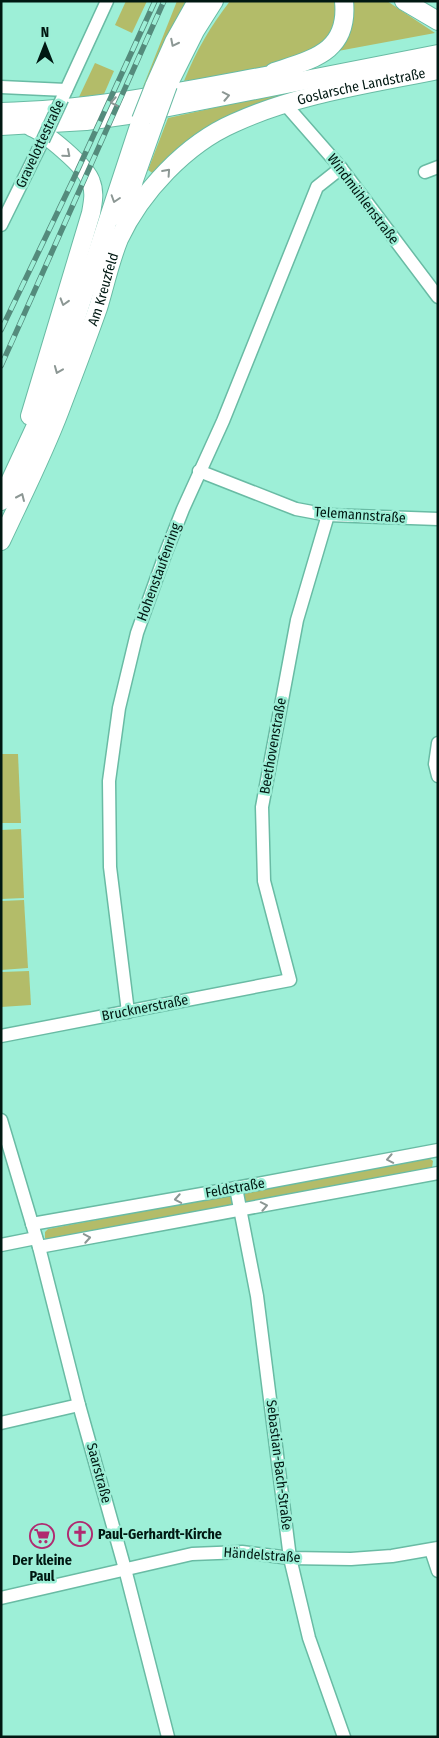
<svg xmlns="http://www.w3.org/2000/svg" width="439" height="1738" viewBox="0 0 439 1738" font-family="'Fira Sans Condensed',sans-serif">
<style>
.green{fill:#b3bc69}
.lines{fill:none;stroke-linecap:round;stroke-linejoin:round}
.street-casing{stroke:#69bba4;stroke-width:15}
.secondary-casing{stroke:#69bba4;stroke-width:20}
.street{stroke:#fff;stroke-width:12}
.secondary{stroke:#fff;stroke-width:18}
.rail-casing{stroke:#548b7c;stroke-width:5.5}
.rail{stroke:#9defd7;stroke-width:4;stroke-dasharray:11;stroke-linecap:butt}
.street-bridge-casing{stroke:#69bba4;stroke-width:15;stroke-linecap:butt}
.secondary-bridge-casing{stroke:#69bba4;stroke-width:20;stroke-linecap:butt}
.street-bridge{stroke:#fff;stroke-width:12}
.secondary-bridge{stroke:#fff;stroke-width:18}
.oneway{stroke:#8c9794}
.labels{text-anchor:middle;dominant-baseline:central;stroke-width:5;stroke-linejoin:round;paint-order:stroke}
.street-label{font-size:14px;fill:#001812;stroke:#9defd7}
.poi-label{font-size:14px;font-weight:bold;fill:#001812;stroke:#9defd7;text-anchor:start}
</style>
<rect width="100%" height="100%" fill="#9defd7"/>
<!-- green -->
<g class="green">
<polygon points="126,1 147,1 132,33 115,25"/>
<polygon points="177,1 187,1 141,92"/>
<path d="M 230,1 L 339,1 L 332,41 L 275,68 L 184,81 C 196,51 210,27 230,1 Z"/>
<polygon points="349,1 387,1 435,33 338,51"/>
<polygon points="95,63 114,71 104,94 79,97"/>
<polygon points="285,92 286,94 239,111 216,124 154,174 148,170 168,118"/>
<polygon points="1,754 18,754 21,823 1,823"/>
<polygon points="21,829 24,898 1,899 1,830"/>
<polygon points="24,900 28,968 1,970 1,901"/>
<polygon points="29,971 31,1005 1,1007 1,972"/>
<polygon points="429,1158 433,1161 432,1168 48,1240 45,1238 45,1232 48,1229"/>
</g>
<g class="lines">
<defs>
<g id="street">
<polyline points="1,87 66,90"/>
<polyline points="62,99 107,1"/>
<polyline points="285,104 341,168 438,297"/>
<polyline points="425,172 438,167"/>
<polyline points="1,225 43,140"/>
<polyline points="199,471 296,509 328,515 438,519"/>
<polyline points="438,743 435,764 438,776"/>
<polyline points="128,1012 110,867 109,781 119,708 137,633 166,552 183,509 223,421 317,187 341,168"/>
<polyline points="1,1036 290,980 264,881 262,807 297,620 328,515"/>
<polyline points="1,1120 39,1247 79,1405 125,1569 168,1737"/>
<polyline points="236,1188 257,1296 290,1558 309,1638 344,1737"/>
<polyline points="32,1224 236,1188 438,1150"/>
<polyline points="1,1245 36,1238"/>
<polyline points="39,1247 438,1173"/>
<polyline points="1,1423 79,1405"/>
<polyline points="431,1550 438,1571"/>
<polyline points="1,1598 192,1554 242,1552 290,1558 351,1559 392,1556 438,1548"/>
</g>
<g id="secondary">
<polyline points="404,1 438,21"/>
<path d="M 274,72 C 313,59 349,52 344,1"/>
<polyline points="168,85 195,31 214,1"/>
<polyline points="154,87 174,42 197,1"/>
<path d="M 1,112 C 98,110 193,89 287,72"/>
<polyline points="1,126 86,121 128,115 438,54"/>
<polyline points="124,220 134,180 156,118"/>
<path d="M 30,416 L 91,213 C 93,202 95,192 91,182 C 86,166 46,133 31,127"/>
<polyline points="1,501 39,419 62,360 141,120"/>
<path id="s1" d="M 1,541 C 21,498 43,455 60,410 C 73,376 86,342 98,308 C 105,285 110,261 119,239 C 141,192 186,144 234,123 C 297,94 370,84 438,70"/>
</g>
</defs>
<!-- street casing -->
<use href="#street" class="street-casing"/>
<!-- secondary casing -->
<use href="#secondary" class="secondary-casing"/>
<!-- street -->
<use href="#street" class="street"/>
<!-- secondary -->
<use href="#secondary" class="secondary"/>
<defs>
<g id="rail">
<polyline points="1,330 74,178 155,1"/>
<polyline points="1,366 164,1"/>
</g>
</defs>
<!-- rail casing -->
<use href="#rail" class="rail-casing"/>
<!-- rail -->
<use href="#rail" class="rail"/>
<defs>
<polyline id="street-bridge" points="43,140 62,99"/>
<g id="secondary-bridge">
<polyline points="156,118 168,85"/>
<polyline points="141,120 154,87"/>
</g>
</defs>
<!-- street-bridge casing -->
<use href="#street-bridge" class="street-bridge-casing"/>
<!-- secondary-bridge casing -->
<use href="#secondary-bridge" class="secondary-bridge-casing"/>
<!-- street-bridge -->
<use href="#street-bridge" class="street-bridge"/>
<!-- secondary-bridge -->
<use href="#secondary-bridge" class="secondary-bridge"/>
</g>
<!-- one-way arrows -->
<defs><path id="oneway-chevron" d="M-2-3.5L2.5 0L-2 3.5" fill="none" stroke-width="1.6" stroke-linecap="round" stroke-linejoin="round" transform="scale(1.25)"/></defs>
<g class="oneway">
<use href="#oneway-chevron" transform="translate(174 43) rotate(117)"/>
<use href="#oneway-chevron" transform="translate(226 96) rotate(-11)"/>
<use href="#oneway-chevron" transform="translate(114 102) rotate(170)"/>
<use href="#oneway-chevron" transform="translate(67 154) rotate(41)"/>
<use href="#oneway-chevron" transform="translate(167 172) rotate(-48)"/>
<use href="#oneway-chevron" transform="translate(115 199) rotate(108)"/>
<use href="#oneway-chevron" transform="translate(64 302) rotate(107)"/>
<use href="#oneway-chevron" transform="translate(58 370) rotate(112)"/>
<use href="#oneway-chevron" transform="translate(21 497) rotate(-66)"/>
<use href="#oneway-chevron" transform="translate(390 1159) rotate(169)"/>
<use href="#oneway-chevron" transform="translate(178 1199) rotate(170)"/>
<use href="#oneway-chevron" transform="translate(264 1206) rotate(-11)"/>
<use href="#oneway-chevron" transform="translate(87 1238) rotate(-10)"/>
</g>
<!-- icons -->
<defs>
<symbol id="church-ring" viewBox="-11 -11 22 22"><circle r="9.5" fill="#9defd7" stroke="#b02a70" stroke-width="1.5"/><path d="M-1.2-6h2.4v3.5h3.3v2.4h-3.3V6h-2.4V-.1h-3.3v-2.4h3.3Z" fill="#b02a70"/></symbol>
<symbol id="supermarket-ring" viewBox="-11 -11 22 22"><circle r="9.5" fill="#9defd7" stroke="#b02a70" stroke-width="1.5"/><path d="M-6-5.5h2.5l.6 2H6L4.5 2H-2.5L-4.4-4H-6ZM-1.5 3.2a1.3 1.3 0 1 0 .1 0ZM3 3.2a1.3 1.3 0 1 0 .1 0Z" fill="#b02a70"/></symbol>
</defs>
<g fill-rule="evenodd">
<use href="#church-ring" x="66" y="1520" width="28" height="28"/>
<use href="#supermarket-ring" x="28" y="1522" width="28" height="28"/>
</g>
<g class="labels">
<!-- street labels -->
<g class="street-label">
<text stroke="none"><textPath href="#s1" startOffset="624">Goslarsche Landstraße</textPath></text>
<text transform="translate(40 144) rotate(-65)">Gravelottestraße</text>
<text transform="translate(363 199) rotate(53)">Windmühlenstraße</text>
<text stroke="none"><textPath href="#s1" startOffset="272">Am Kreuzfeld</textPath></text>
<text transform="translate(360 515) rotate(4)">Telemannstraße</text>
<text transform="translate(159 572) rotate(-70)">Hohenstaufenring</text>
<text transform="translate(273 746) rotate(-80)">Beethovenstraße</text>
<text transform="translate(145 1008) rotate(-11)">Brucknerstraße</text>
<text transform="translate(235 1188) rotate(-10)">Feldstraße</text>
<text transform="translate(279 1465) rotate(83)">Sebastian-Bach-Straße</text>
<text transform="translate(99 1473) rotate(75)">Saarstraße</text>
<text transform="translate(262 1555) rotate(4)">Händelstraße</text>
</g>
<!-- poi labels -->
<g class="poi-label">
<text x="98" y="1534">Paul-Gerhardt-Kirche</text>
<text x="42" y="1560" text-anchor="middle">Der kleine<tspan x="42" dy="16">Paul</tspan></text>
</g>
</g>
<!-- border -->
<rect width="439" height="1738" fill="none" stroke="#001812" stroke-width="5"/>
<!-- north arrow -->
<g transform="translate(45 45)" stroke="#9defd7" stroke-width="4" paint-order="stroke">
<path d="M0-4L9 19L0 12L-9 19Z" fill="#001812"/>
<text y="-8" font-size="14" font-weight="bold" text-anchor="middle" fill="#001812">N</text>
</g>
</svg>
